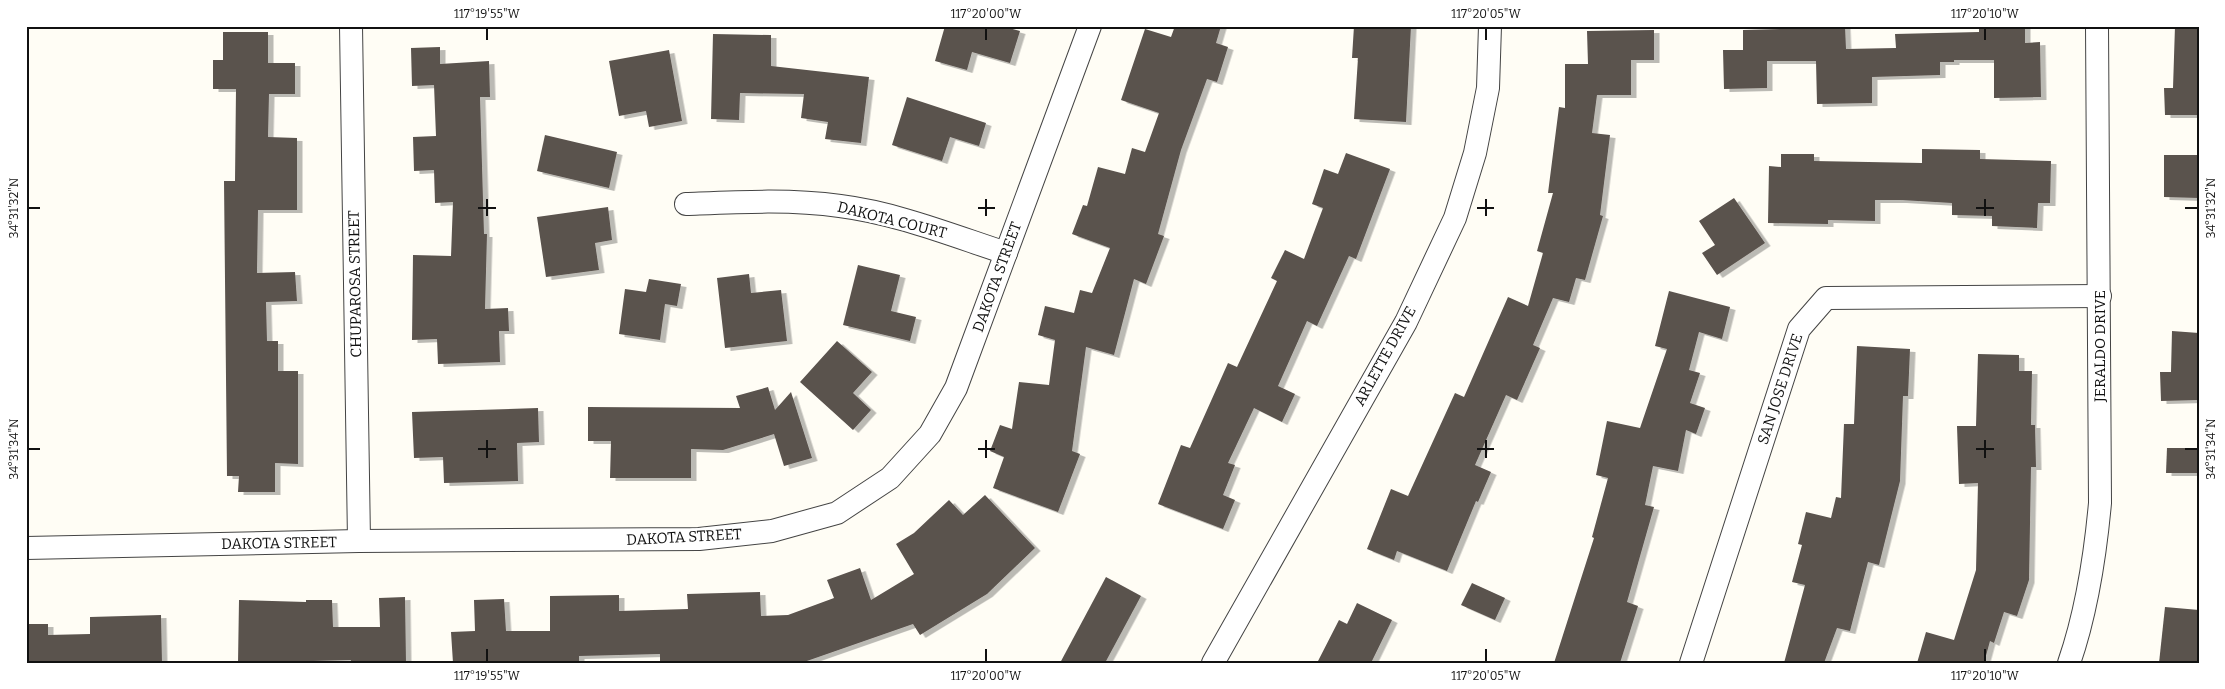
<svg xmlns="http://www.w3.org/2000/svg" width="2225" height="689" viewBox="0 0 2225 689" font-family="Bitter,serif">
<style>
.building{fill:#5a524d;filter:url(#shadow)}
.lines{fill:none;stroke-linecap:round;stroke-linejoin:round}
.street-casing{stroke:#444;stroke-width:24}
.street{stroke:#fff;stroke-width:22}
.ticks{fill:none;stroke:#111;stroke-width:2}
.labels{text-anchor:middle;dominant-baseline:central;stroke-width:5;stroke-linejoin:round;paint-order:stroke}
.street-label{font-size:15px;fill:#111;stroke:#fff}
.neatline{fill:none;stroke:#111;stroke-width:2}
.ticks-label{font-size:12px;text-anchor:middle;fill:#111}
</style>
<defs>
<filter id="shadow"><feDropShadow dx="5.5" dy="3" stdDeviation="0" flood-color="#0004"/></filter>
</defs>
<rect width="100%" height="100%" fill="#fffdf5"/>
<!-- building -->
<g class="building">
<polygon points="945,26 1002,26 1020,31 1010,63 972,52 967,70 935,61"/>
<polygon points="1175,26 1221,26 1216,43 1228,47 1217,82 1207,79 1181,150 1158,234 1164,236 1146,284 1134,279 1114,355 1086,347 1072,451 1080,454 1058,512 993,488 1004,457 990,451 1000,425 1012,429 1019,382 1049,385 1055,340 1038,335 1045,306 1074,313 1080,290 1092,293 1110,248 1072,234 1083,205 1087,206 1098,167 1125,174 1132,148 1145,152 1159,113 1121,100 1145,29 1171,37"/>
<polygon points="1354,26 1411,26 1406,122 1354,119 1358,58 1352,58"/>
<polygon points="1816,26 1845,26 1846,49 1896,48 1895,34 1979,32 1979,26 2025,26 2025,43 2040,42 2041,97 1994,98 1994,60 1954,60 1954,62 1940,62 1940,75 1872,77 1872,103 1817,104 1816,61 1767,61 1767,88 1724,89 1723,50 1743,50 1743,30 1816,28"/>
<polygon points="2175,26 2199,26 2199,115 2165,115 2164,88 2173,88"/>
<polygon points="1654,30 1654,60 1631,60 1631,95 1597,95 1592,133 1610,135 1600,215 1603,216 1585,280 1576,278 1569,302 1553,298 1533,345 1540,348 1517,400 1506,395 1475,465 1491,472 1478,502 1476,501 1447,571 1397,551 1394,560 1367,549 1391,489 1408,496 1455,393 1464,397 1508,297 1528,306 1543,253 1537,251 1553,193 1548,193 1559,107 1565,108 1565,64 1588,64 1587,31"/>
<polygon points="223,32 268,32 268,63 295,63 295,94 269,94 268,137 297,138 297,210 258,210 257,273 295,272 297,301 266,302 267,341 278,341 278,371 298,371 298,464 275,463 275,492 238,492 239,476 227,476 224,181 235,181 236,89 213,89 213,60 223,60"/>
<polygon points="713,34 771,35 771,66 869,77 861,143 825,139 828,122 801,118 804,94 740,93 739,120 711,119"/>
<polygon points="440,47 440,64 489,61 490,97 480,97 484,234 487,234 485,309 508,308 509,331 499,331 500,362 438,364 437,339 412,340 413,255 451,256 453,202 435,203 434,170 414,171 413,137 436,136 434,85 412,86 411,48"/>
<polygon points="669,50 682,121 649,127 646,111 619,116 609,61"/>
<polygon points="907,97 986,123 979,146 950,137 942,161 892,145"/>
<polygon points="545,135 617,152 609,188 537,171"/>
<polygon points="1922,149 1980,150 1980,159 2051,161 2050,203 2038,203 2037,228 1992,226 1992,216 1952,215 1952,203 1901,200 1875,200 1875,221 1828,220 1828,224 1768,223 1769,166 1781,167 1781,154 1814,154 1814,161 1922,163"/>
<polygon points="1346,153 1390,169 1356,259 1349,256 1317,326 1307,321 1278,386 1295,394 1282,422 1254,408 1228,463 1235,465 1223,495 1235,500 1223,529 1158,504 1181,445 1190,448 1228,363 1237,367 1277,281 1271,278 1285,250 1304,259 1323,208 1312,204 1324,169 1338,174"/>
<polygon points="2164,155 2199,155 2199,198 2164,197"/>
<polygon points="1734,198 1765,243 1717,275 1702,253 1715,245 1699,221"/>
<polygon points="608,207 612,240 595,243 599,270 546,277 537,217"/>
<polygon points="858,265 900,275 891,311 916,317 910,341 843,325"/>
<polygon points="749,274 751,293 781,290 787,341 725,348 717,278"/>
<polygon points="649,279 681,284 677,306 665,304 660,340 619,334 625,289 646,292"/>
<polygon points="1669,291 1730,307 1722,339 1699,332 1689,370 1700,373 1690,403 1705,408 1696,434 1686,430 1678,471 1653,466 1645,505 1654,507 1627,602 1638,606 1620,663 1554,663 1594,538 1592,537 1608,478 1596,475 1607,421 1640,428 1667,349 1655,346"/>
<polygon points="2172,331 2199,333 2199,400 2161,401 2160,372 2171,372"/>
<polygon points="837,341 872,372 853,393 871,410 853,430 800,382"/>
<polygon points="1857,346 1910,349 1908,396 1903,396 1900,481 1879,565 1868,562 1850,631 1837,628 1824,663 1784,663 1805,585 1792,582 1802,545 1798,544 1806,512 1831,518 1836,497 1841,498 1844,424 1854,424"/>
<polygon points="1978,354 2019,355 2019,371 2032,371 2031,425 2035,425 2036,467 2031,467 2029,580 2017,616 2004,612 1994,643 1990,641 1984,663 1917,663 1926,632 1954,640 1976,570 1978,483 1959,484 1957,426 1976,426"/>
<polygon points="768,387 775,410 791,392 812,458 784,466 774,434 723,450 691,449 691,478 610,478 611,441 588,441 588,407 740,408 736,396"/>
<polygon points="538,408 539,442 517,443 518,481 444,483 443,457 414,458 412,412"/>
<polygon points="2167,448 2199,448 2199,473 2166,473"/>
<polygon points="985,495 1035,548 987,594 920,635 913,624 804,662 660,663 660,654 579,656 579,663 453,663 451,632 475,631 474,600 504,599 506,631 550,631 550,596 619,595 619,611 688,609 687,594 760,592 761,616 788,615 834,598 827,580 860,568 871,600 914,574 896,544 914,533 949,500 963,515"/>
<polygon points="1106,577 1141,596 1105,663 1060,663"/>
<polygon points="1472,583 1505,598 1495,620 1461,605"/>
<polygon points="405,597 406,663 351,663 351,660 238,663 239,600 306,602 306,600 332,600 333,627 380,627 379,598"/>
<polygon points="1357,603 1392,620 1371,663 1317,663 1339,620 1347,624"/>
<polygon points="2165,607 2199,610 2199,663 2159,663"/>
<polygon points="161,615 162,663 26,663 26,624 48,624 48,635 90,634 90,617"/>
</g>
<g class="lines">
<defs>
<g id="street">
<polyline points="351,26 359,541"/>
<path d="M 686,204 C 737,202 789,199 840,206 C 896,213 951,235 1006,253"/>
<polyline points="26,548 359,541 699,539 772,531 837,513 890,478 930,434 956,388 1090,26"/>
<polyline points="1213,663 1406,322 1455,218 1475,153 1488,88 1490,26"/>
<polyline points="1691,663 1799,329 1826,298 2100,296"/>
<path d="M 2069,663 C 2087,611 2095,558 2100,503 L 2097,26"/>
</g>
</defs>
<!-- street casing -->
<use href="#street" class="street-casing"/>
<!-- street -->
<use href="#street" class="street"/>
</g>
<!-- ticks -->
<path class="ticks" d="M 487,28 L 487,40M 986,28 L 986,40M 1486,28 L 1486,40M 1985,28 L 1985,40M 487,199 L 487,216M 986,199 L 986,216M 1486,199 L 1486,216M 1985,199 L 1985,216M 28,208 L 40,208M 478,208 L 496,208M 978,208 L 995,208M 1477,208 L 1494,208M 1976,208 L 1994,208M 2185,208 L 2198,208M 487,440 L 487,458M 986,440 L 986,458M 1486,440 L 1486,458M 1985,440 L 1985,458M 28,449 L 40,449M 478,449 L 496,449M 978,449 L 995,449M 1477,449 L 1494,449M 1976,449 L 1994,449M 2185,449 L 2198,449M 487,649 L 487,662M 986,649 L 986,662M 1486,649 L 1486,662M 1985,649 L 1985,662"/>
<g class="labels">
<!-- street labels -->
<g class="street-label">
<text transform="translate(892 220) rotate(14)">DAKOTA COURT</text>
<text transform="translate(997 277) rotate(-70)">DAKOTA STREET</text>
<text transform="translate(355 284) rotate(-91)">CHUPAROSA STREET</text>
<text transform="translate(2100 346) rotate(-90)">JERALDO DRIVE</text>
<text transform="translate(1385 356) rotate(-61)">ARLETTE DRIVE</text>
<text transform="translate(1780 389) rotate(-72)">SAN JOSE DRIVE</text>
<text transform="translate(684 537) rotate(-3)">DAKOTA STREET</text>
<text transform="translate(279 543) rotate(-1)">DAKOTA STREET</text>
</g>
</g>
<!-- border -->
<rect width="2225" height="689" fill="none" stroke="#ffffff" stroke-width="55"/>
<rect x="28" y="28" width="2170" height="634" class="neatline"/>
<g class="ticks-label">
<text x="487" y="18">117°19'55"W</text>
<text x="986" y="18">117°20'00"W</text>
<text x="1486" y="18">117°20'05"W</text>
<text x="1985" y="18">117°20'10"W</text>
<text transform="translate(2211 208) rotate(-90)" y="4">34°31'32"N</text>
<text transform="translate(14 208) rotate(-90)" y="4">34°31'32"N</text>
<text transform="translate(2211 449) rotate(-90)" y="4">34°31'34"N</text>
<text transform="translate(14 449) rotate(-90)" y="4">34°31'34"N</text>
<text x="487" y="680">117°19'55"W</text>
<text x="986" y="680">117°20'00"W</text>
<text x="1486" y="680">117°20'05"W</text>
<text x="1985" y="680">117°20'10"W</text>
</g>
</svg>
